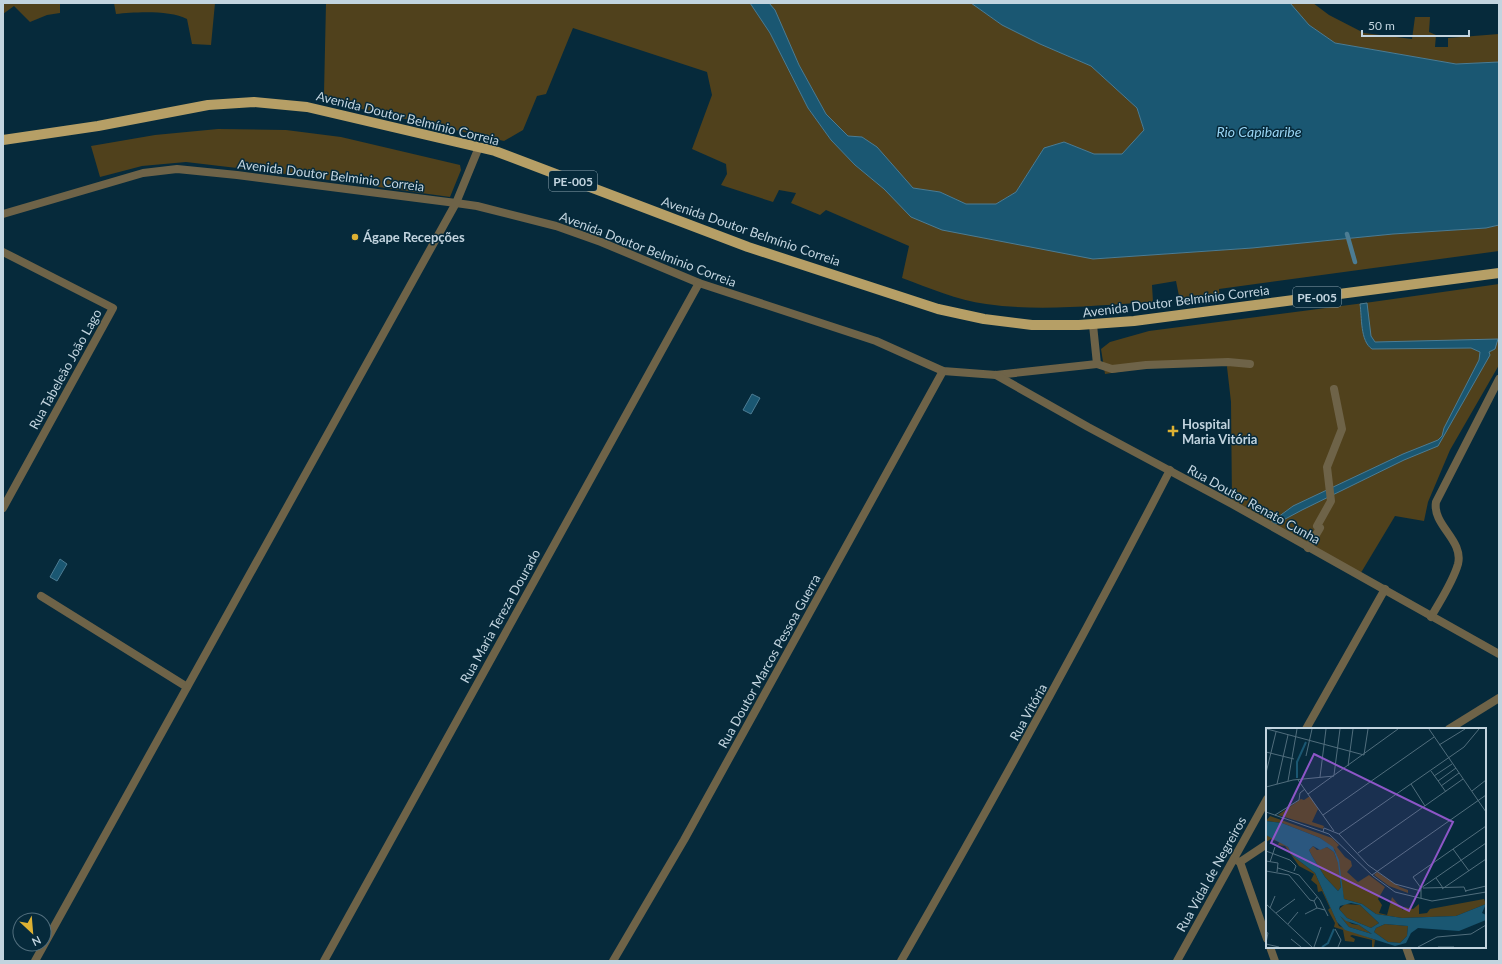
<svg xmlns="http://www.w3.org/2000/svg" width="1502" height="964" viewBox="0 0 1502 964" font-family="Lato,sans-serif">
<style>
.green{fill:#50411c}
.water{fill:#1a5772;stroke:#4c7c93}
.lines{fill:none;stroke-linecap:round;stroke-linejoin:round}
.stream{stroke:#4c7c93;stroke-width:4.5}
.service{stroke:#6e6348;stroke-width:8}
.pedestrian{stroke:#6e6348;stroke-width:8}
.minor{stroke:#6e6348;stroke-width:8}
.primary{stroke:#b69f66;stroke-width:10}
.poi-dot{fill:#ddb133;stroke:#062a3b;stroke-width:1.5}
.labels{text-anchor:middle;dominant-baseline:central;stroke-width:3;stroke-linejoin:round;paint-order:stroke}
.shield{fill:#062a3b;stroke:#8aa1ae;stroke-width:1}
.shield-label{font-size:12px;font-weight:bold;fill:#c2d4df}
.street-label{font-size:13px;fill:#c2d4df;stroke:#062a3b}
.poi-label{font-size:13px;font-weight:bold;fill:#c2d4df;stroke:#062a3b;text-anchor:start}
.water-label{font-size:14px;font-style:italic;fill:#98d3f2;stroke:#062a3b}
.inset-river{fill:none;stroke:#1a5772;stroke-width:2}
.inset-road{fill:none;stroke:#516e7d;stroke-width:1}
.view{fill:#8d56c7;fill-opacity:0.15;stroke:#8d56c7;stroke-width:2}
.inset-edge{fill:none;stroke:#c2d4df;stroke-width:2}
</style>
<rect width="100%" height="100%" fill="#062a3b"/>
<!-- green -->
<g class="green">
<polygon points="3,3 60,3 60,13 47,15 30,22 14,6 3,14"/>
<path d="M 114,3 L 215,3 L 211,45 L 192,44 L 187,19 C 170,10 135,12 116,14 Z"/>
<path d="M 326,3 L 750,3 L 770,33 L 808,108 L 831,140 L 855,165 L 884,189 L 1093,259 L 1252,248 L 1393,234 L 1486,228 L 1499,225 L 1499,251 L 1219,289 L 1220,297 L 1180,301 L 1176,281 L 1152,285 L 1153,302 C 1098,305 1041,312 986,304 C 957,300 929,288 902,278 L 909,246 L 826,210 L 820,215 L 791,203 L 796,193 L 779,190 L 773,202 L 721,185 L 727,174 L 726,164 L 692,149 L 712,95 L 707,72 L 573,28 L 546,94 L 537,96 L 523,130 L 504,141 L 317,99 L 324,93 Z"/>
<polygon points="769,3 971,3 1002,25 1040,44 1091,66 1137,108 1144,131 1122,154 1094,154 1064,142 1044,148 1016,192 996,204 966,204 940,192 913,188 862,137 848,136 826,114 799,65"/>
<polygon points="1290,3 1313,3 1329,15 1364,33 1412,39 1415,17 1430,17 1429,32 1436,35 1435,47 1448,47 1448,38 1499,34 1499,62 1456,64 1335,43 1309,25"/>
<polygon points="218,129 286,130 341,137 460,165 461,170 450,197 271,172 186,162 142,166 100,177 91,146 155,135"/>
<polygon points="1499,284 1499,365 1450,450 1428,502 1424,521 1395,516 1359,576 1232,504 1231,402 1227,367 1229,359 1197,360 1105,374 1101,349 1110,342 1149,331 1372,302"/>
</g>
<!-- water -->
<g class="water">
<polygon points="750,3 769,3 775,10 799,65 826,114 848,136 862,137 877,147 913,188 940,192 966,204 996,204 1016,192 1044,148 1064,142 1094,154 1122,154 1144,130 1137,108 1091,66 1040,44 1002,25 971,3 1290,3 1309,25 1335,43 1456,64 1499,62 1499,225 1486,228 1393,234 1252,248 1093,259 942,230 911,217 884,189 855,165 831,140 808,108 770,33"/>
<path d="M 1367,303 L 1371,336 L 1375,342 L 1498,339 L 1495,349 L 1489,352 L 1490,355 L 1438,446 L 1404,460 L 1302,510 L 1274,525 L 1270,523 L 1293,506 L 1403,454 L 1438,440 L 1442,436 L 1444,428 L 1479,360 L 1480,352 L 1471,348 L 1372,349 C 1360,341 1362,317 1360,304 Z"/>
<polygon points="752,394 760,398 751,414 743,410"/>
<polygon points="60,559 67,564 57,581 50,577"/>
</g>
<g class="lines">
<!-- stream -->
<polyline class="stream" points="1347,234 1355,262"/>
<!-- service -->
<g class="service">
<polyline points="1097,364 1112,369 1146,365 1228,362 1250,364"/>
<polyline points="41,596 187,687"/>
</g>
<!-- pedestrian -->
<g class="pedestrian">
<polyline points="1317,526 1331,501 1327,467 1342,429 1334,389"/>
<polyline points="1308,548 1320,528"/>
</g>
<!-- minor -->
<g class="minor">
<polyline points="3,214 143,173 177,169 237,175 456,203 477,206 556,226 601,242 699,283 876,341 943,371 996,375 1097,364 1093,325"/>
<polyline points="3,252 113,308 3,508"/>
<polyline points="996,375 1088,427 1232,504 1499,654"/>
<path d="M 1431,617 C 1440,601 1453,582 1458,564 C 1464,540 1432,525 1436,502 L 1499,379"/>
<polyline points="1306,729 1385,589"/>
<polyline points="1449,729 1499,698"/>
<polyline points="1236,860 1240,862 1267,844"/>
<polyline points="1240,862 1267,939"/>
<polyline points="1270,947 1275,961"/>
<polyline points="1406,947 1411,961"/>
<polyline points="35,961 456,203 479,147"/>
<polyline points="324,961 699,283"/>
<polyline points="613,961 684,840 943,371"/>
<path d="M 901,961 C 994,799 1084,636 1170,470"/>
<polyline points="1177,961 1267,799"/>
</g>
<!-- primary -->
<polyline class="primary" points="3,140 98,126 208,105 254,102 307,107 495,151 748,247 938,309 984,319 1032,325 1079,325 1134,321 1499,273"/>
</g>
<!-- markers -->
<g class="poi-dot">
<circle cx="355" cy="237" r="4"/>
<path d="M1171 425h4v4h4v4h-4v4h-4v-4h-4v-4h4z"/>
</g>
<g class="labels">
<!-- shield labels -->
<g class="shield">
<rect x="549" y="171" width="48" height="20" rx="3"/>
<rect x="1293" y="287" width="48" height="20" rx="3"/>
</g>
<g class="shield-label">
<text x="573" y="181">PE-005</text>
<text x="1317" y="297">PE-005</text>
</g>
<!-- street labels -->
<g class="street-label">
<text transform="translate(408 118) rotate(14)">Avenida Doutor Belmínio Correia</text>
<text transform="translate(331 175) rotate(7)">Avenida Doutor Belminio Correia</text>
<text transform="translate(751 231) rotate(19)">Avenida Doutor Belmínio Correia</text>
<text transform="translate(648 249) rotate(21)">Avenida Doutor Belminio Correia</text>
<text transform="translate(1176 301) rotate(-7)">Avenida Doutor Belmínio Correia</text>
<text transform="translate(65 369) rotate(-61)">Rua Tabeleão João Lago</text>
<text transform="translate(1254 504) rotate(29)">Rua Doutor Renato Cunha</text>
<text transform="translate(500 616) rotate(-61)">Rua Maria Tereza Dourado</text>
<text transform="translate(769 661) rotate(-61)">Rua Doutor Marcos Pessoa Guerra</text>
<text transform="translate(1028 712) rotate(-61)">Rua Vitória</text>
<text transform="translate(1211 874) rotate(-61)">Rua Vidal de Negreiros</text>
</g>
<!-- poi labels -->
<g class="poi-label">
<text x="363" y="237">Ágape Recepções</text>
<text x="1182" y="424">Hospital<tspan x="1182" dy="15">Maria Vitória</tspan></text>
</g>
<!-- water labels -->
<g class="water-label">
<text x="1259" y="131">Rio Capibaribe</text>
</g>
</g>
<!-- overview -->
<g transform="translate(1266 728)">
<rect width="220" height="220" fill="#062a3b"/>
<path d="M 44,68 L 52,81 L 46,94 L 58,98 L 57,101 L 12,87 L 35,71 L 38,72 ZM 4,88 L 66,110 L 73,117 L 71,119 L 79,129 L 85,133 L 86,138 L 81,144 L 92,154 L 103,147 L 119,159 L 112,171 L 116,177 L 113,185 L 121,187 L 126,169 L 137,182 L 138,179 L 147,181 L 153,176 L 153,186 L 161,185 L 164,181 L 218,171 L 220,176 L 190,188 L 136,190 L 110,186 L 96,176 L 78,171 L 69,122 L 54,110 L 16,95 L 0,93 ZM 0,107 L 12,111 L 22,119 L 27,128 L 49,145 L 73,198 L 115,214 L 109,212 L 108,219 L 106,219 L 106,212 L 86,207 L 84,208 L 89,211 L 88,214 L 79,213 L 77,202 L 68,199 L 69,195 L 62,182 L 64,180 L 56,163 L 52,164 L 51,157 L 45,152 L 48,146 L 33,138 L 19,118 L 12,117 L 13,114 L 5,111 L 0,114 ZM 47,118 L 51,122 L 61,119 L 68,124 L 72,135 L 75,159 L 72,163 L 59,149 L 46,128 L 43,122 ZM 111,144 L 134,159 L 142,162 L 142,165 L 123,158 L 108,147 ZM 79,176 L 94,177 L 113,195 L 105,200 L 81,190 L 73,181 ZM 74,188 L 86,196 L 93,197 L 106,206 L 83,199 ZM 119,196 L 142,198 L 141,208 L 134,215 L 122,214 L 108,204 L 110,200 Z" fill="#50411c"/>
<path d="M 0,93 L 16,95 L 39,104 L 54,110 L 67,119 L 73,132 L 78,171 L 96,176 L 110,186 L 136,190 L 190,188 L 220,176 L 216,185 L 220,187 L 220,192 L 193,203 L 152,200 L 145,205 L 140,215 L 129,218 L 79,202 L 71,194 L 49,145 L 27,128 L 22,119 L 0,107 ZM 47,118 L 54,122 L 61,119 L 68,124 L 72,135 L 75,159 L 72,163 L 59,149 L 46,128 L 43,122 ZM 85,175 L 94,177 L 113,195 L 105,200 L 81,190 L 73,181 L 74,178 ZM 74,188 L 80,193 L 93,197 L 106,206 L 83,199 ZM 119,196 L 142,198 L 141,208 L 134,215 L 122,214 L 108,204 L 110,200 Z" fill="#1a5772" fill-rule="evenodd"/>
<path class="inset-river" d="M 31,50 L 31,34 L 40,14M 56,219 L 62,215 L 68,201"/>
<path class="inset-road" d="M 1,1 L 98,27M 163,1 L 220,84M 173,17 L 199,1M 0,24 L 28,31M 98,27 L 102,1M 40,28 L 46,1M 82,38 L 87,1M 165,43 L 180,64M 0,45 L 10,4M 68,47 L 74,1M 168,48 L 186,36M 54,49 L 60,1M 32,52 L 68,103M 22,53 L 31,1M 172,53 L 190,40M 11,56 L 22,7M 145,56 L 159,78M 175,58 L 193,45M 0,59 L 27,52 L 68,48M 206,63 L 220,52M 42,66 L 132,1M 0,84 L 63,106 L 107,148 L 129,164 L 166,173 L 220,164M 9,87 L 33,72 L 34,65 L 39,61M 57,87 L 168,9M 57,104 L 58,100 L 73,106 L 102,137 L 129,156 L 155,163M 73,106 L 198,19 L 213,1M 187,121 L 203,143M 0,123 L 24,132 L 30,138 L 28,143M 92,125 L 197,51M 0,133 L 12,135 L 11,144M 4,134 L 9,119M 12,140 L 33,147 L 54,172 L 62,188M 0,143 L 23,147 L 44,172 L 48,173M 106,147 L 220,67M 170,150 L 177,160M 155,160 L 220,115M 157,160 L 198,159 L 200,164M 176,161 L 220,131M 199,163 L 220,158M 155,170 L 155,160 L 147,149 L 220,98M 0,176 L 46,219M 4,180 L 9,168M 51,180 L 48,173 L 51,169M 10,185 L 29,171M 39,186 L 51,180 L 59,182M 22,196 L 32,184M 69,201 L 75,212 L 72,219M 0,204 L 2,205 L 0,215M 25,211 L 35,219M 0,216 L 13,219M 48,219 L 55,199M 152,219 L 171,209 L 205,206 L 220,197M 172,219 L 188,219"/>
<path class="view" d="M 48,26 L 187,94 L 143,183 L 5,115 Z"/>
<rect width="220" height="220" class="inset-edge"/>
</g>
<!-- border -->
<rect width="1502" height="964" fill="none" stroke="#c2d4df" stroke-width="8"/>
<!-- north arrow -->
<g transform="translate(32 932) rotate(154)"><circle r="19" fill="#062a3b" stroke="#516e7d"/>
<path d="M0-3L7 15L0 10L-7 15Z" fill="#ddb133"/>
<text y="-6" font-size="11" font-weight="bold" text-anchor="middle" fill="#c2d4df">N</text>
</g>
<!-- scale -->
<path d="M1362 30v6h107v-6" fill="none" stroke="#c2d4df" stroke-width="2"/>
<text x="1368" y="30" font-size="12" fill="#c2d4df" stroke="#062a3b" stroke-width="3" paint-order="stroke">50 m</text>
</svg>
